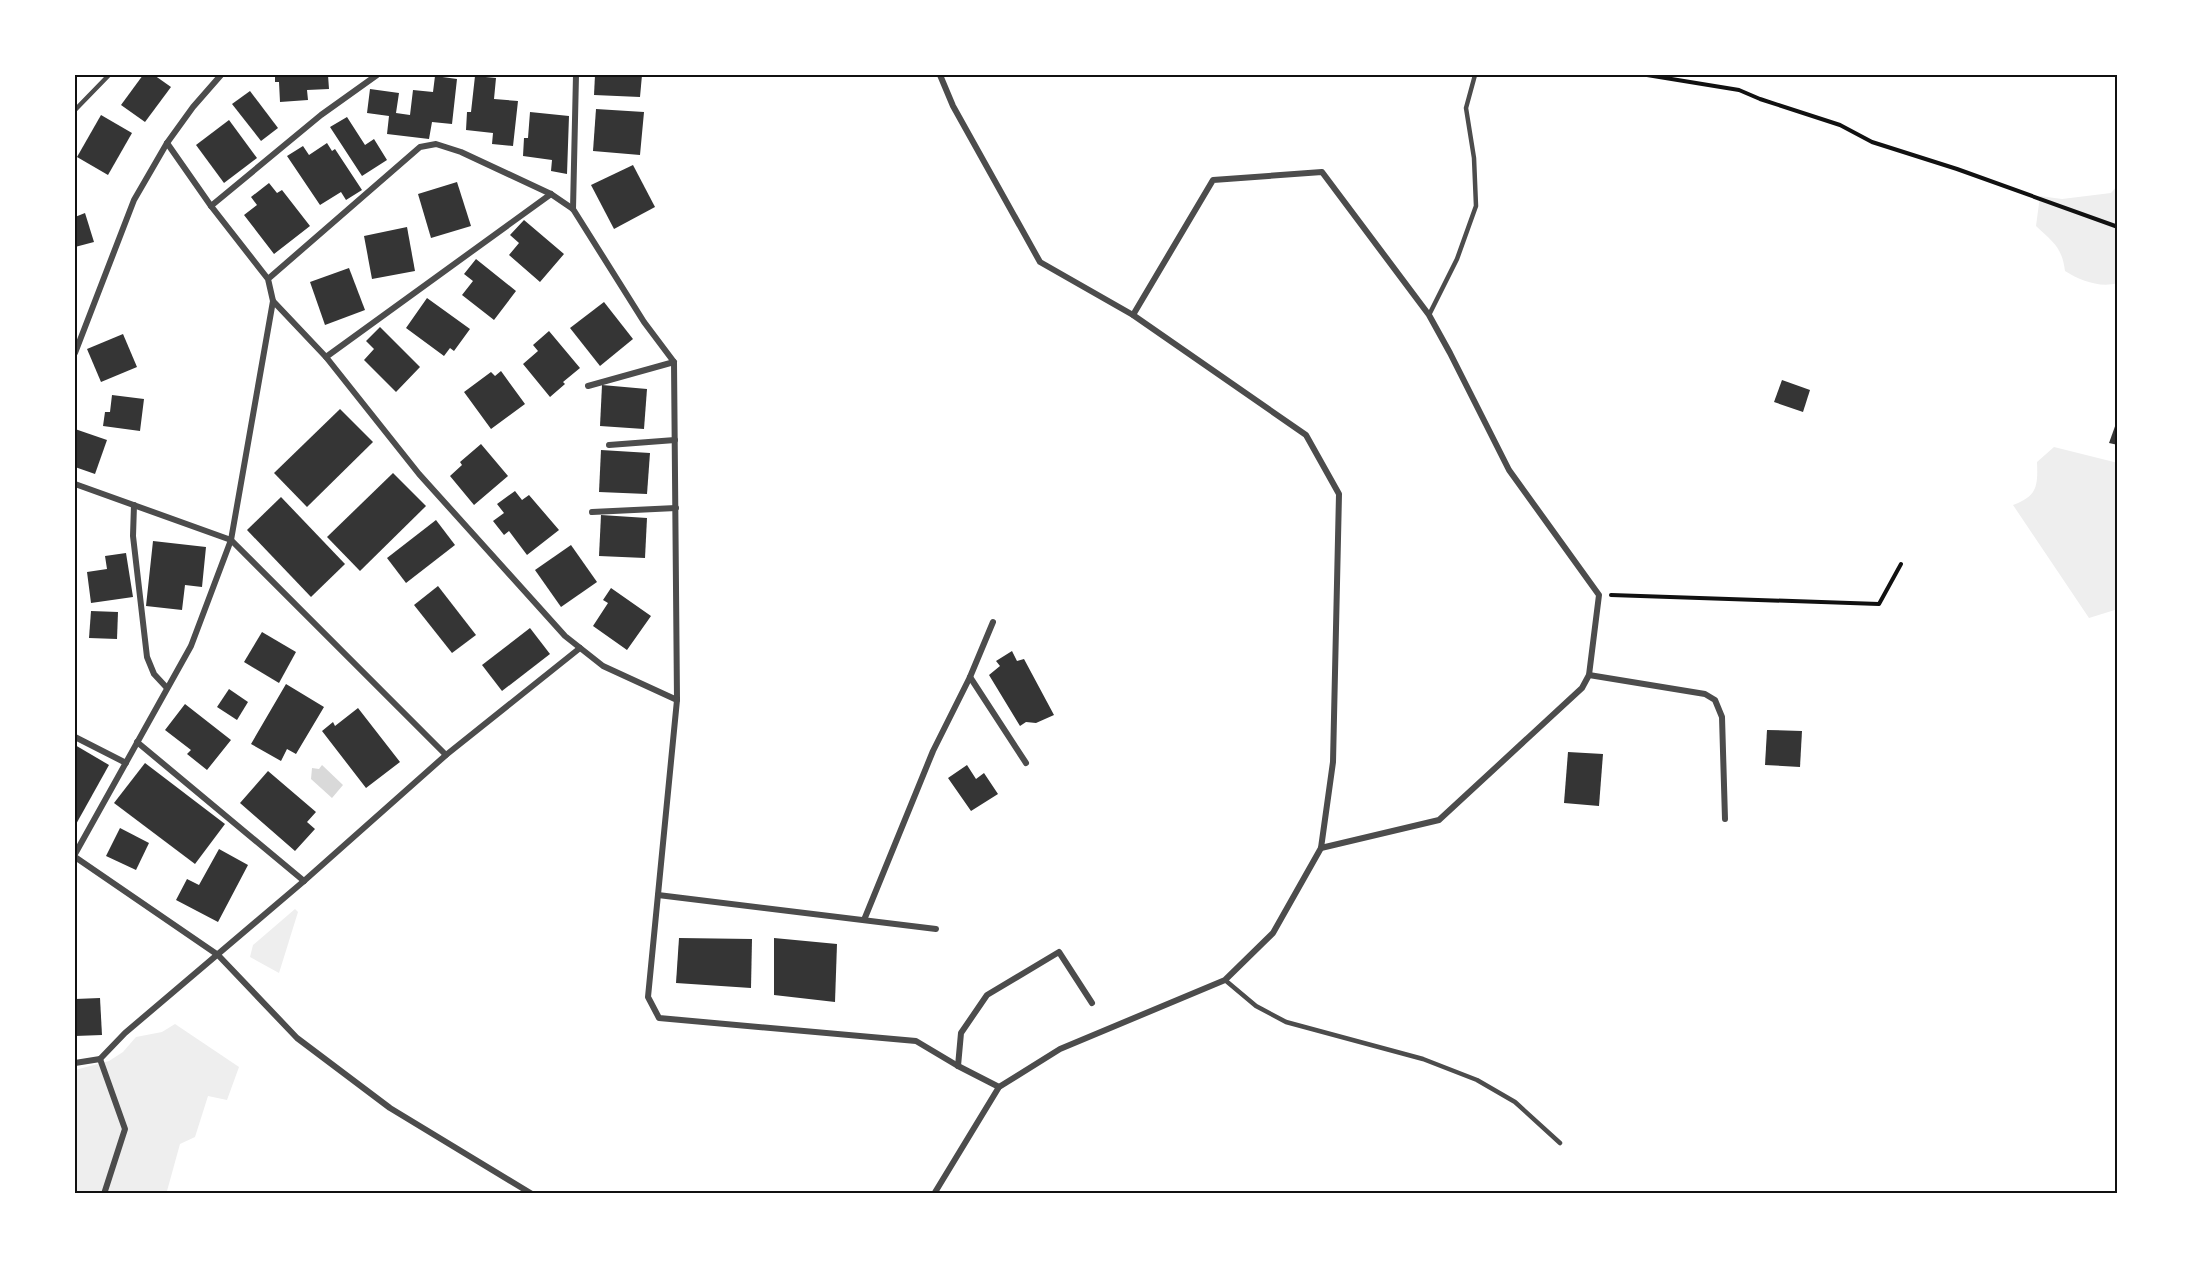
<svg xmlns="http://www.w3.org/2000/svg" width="2193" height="1269" viewBox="0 0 2193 1269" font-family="Arial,sans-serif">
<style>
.green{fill:#eee}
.water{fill:#d9d9d9}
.building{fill:#353535}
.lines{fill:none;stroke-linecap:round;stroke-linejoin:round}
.path{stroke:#111;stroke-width:4}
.service{stroke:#4c4c4c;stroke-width:4.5}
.minor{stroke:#4c4c4c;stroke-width:6}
.neatline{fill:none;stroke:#111;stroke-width:2}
</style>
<rect width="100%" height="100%" fill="#fff"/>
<!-- green -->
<g class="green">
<path d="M 2118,185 L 2118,283 C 2100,288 2081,281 2065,271 C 2062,247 2053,242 2036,226 L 2040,196 L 2062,199 L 2111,193 Z"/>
<path d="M 2054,447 L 2118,463 L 2118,609 L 2089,618 L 2013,505 C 2037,496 2038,487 2037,462 Z"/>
<polygon points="295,909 298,912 279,973 250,957 253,945"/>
<polygon points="175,1024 239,1067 227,1100 208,1096 195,1137 180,1144 167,1191 174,1194 75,1194 75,1070 109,1061 123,1052 136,1037 162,1032"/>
</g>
<!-- water -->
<polygon class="water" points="322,765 343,785 332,798 311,779 312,768 319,769"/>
<!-- building -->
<g class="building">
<polygon points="143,75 154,75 171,87 145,122 121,105"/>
<polygon points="275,75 328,75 329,89 307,90 308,100 280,102 279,82 275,82"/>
<polygon points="595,75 642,75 640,97 594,95"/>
<polygon points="435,76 457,79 452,124 432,122 429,139 387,134 389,116 367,113 370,89 399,93 396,113 410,115 413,90 433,92"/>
<polygon points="475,76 496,78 494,99 518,101 513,146 492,144 493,133 466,130 467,112 471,112"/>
<polygon points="250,91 278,128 261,141 232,104"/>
<polygon points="596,109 644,112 640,155 593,151"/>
<polygon points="530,112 569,116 567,174 551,171 552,160 523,156 524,138 528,138"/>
<polygon points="101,115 132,133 108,175 77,157"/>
<polygon points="347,117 365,145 374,139 387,160 362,176 330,127"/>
<polygon points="229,120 257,158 224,183 196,145"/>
<polygon points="327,143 332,151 335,149 362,190 346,200 341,192 320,205 287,156 303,146 309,155"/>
<polygon points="633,165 655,207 614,229 591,185"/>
<polygon points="457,182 471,226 431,238 418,194"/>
<polygon points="269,183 277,193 282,190 310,226 274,254 244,215 257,205 251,197"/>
<polygon points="85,213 94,242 75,247 75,217"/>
<polygon points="524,220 564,254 540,282 509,255 519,243 510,235"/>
<polygon points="407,227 415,271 372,279 364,236"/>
<polygon points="476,259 516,291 494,320 462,295 473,281 464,274"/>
<polygon points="349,268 365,310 325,325 310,282"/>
<polygon points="427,298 470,329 454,351 450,348 444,356 406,328"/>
<polygon points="604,302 633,339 600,366 570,328"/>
<polygon points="380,327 420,367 396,392 364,360 374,349 366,341"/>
<polygon points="549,331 580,368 563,382 565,384 550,397 523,364 538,351 533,345"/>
<polygon points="123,334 137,367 101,382 87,349"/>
<polygon points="501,371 525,404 491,429 464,392 491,372 495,376"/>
<polygon points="1782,380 1810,390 1803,412 1774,402"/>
<polygon points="602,385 647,389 644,429 600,426"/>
<polygon points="112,395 144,399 140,431 103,426 105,412 110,412"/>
<polygon points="340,409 373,442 307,507 274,473"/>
<polygon points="2118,418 2118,445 2109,443"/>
<polygon points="75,429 107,440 95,474 75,467"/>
<polygon points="481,444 508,476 474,505 450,476 462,465 460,462"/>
<polygon points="601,450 650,453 647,494 599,492"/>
<polygon points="393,473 426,506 360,571 327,537"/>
<polygon points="515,491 522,500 529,495 559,530 527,555 509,531 504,535 493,521 504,513 497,504"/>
<polygon points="281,497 345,564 311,597 247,530"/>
<polygon points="601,515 647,518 645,558 599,556"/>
<polygon points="436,520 455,545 406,583 387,558"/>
<polygon points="153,541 206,547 202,587 185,585 182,610 146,606"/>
<polygon points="571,545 597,582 561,607 535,570"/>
<polygon points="126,553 133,597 91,603 87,572 107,569 105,556"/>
<polygon points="438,586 476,635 452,653 414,605"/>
<polygon points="611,588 651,616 627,650 593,626 608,603 603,600"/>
<polygon points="91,611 118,612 117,639 89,638"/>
<polygon points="530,628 550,654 502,691 482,665"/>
<polygon points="262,632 296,652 279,683 244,662"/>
<polygon points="1012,651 1017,661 1024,659 1054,715 1036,723 1026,722 1020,726 989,675 1000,666 996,661"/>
<polygon points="286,684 324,707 296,754 287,749 281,761 251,744"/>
<polygon points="229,689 248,702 237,720 217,707"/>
<polygon points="185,704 231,740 207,770 187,754 191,750 165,730"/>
<polygon points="358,708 400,762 366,788 322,731 333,722 335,726"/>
<polygon points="1767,730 1802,731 1800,767 1765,765"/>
<polygon points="75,745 109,765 75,826"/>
<polygon points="1568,752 1603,754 1599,806 1564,803"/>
<polygon points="145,763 225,824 195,864 114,803"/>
<polygon points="967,765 976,779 984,773 998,794 971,811 948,778"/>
<polygon points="268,771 316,812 307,822 315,829 295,851 240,803"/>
<polygon points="120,828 149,843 136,870 106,856"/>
<polygon points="219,849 248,865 218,922 176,900 187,879 199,885"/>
<polygon points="679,938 752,939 751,988 676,983"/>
<polygon points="774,938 837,944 835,1002 774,995"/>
<polygon points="100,998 102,1035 75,1036 75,999"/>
</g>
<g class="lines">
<!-- path -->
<g class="path">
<polyline points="1647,75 1739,90 1760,99 1840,125 1872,142 1957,169 2118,227"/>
<polyline points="1611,595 1879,604 1901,564"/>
</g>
<!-- service -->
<g class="service">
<polyline points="75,110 109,75"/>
<polyline points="1429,315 1457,259 1476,206 1474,158 1466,108 1475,75"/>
<polyline points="1225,980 1256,1006 1286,1022 1423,1059 1477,1080 1515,1102 1560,1143"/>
</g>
<!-- minor -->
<g class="minor">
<polyline points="167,143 211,206 268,279 273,301 326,357 419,474 565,636 603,666 677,700 674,362 644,322 573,209 551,194 461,152 436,144 420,147 268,279"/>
<polyline points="211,206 321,115 377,75"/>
<polyline points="573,209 576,75"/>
<polyline points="1133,315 1213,180 1322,172 1429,315 1450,353 1509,470 1599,595 1589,675 1582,688 1439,820 1321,848"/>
<polyline points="75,353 134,200 167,143 193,107 221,75"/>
<polyline points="326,357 551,194"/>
<polyline points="588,386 674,362"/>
<polyline points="609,445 675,440"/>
<polyline points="75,484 231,540 446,755"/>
<polyline points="134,505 133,536 147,657 154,674 167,688"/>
<polyline points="592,512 676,508"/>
<polyline points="1589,675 1705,694 1715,700 1722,717 1725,819"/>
<polyline points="970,677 1026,763"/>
<polyline points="677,700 648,997 659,1018 916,1041 958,1066 999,1087"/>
<polyline points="75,737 126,763"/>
<polyline points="137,742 304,881"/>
<polyline points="75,854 191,646 231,540 273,301"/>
<polyline points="75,857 218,955 297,1038 390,1108 532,1194"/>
<polyline points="658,895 936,929"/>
<polyline points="864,920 933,751 970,677 993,622"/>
<polyline points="100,1059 125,1033 304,881 446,755 580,648"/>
<polyline points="75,1063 100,1059 125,1129 104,1194"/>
<polyline points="958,1066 961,1033 987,995 1059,952 1092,1003"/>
<polyline points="934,1194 999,1087 1060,1049 1225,980 1273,933 1321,848 1333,762 1339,494 1306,435 1133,315 1040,262 953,106 940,75"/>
</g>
</g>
<!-- border -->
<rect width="2193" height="1269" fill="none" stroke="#ffffff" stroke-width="153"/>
<rect x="76" y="76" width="2040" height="1116" class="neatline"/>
</svg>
